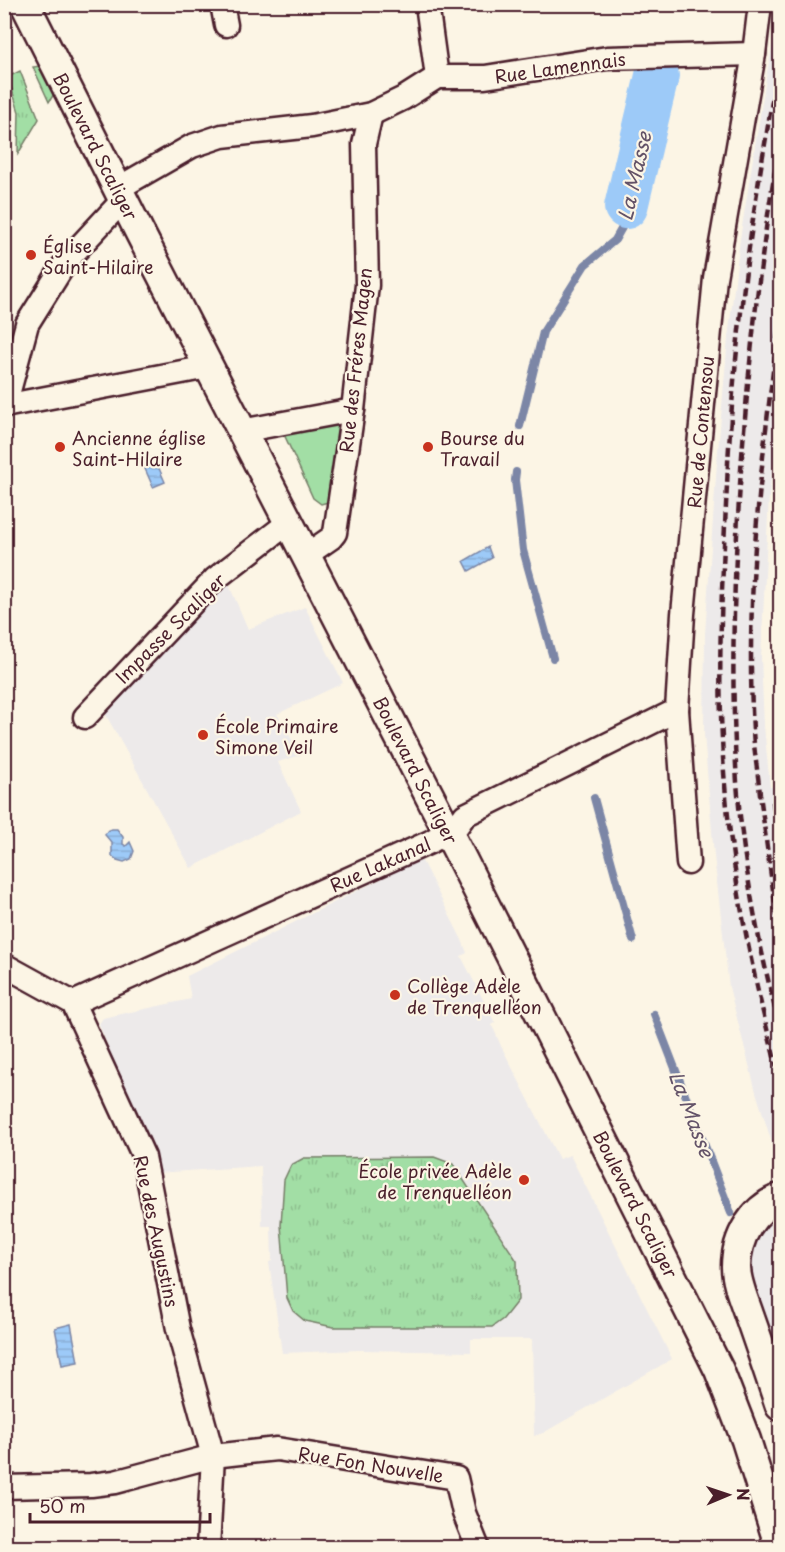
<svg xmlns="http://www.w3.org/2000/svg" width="785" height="1552" viewBox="0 0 785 1552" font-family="'Playpen Sans',sans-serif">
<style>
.built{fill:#edeaea}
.grass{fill:url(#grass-tufts);stroke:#767e68;stroke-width:1.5}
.green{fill:#a2dea5;stroke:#767e68;stroke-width:1.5}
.water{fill:url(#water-rules);stroke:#7c86a6;stroke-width:1.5}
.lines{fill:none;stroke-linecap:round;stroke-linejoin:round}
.stream{stroke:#7c86a6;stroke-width:8}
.river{stroke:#9dcaf8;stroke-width:44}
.minor-casing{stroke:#4a1f2b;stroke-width:27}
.tertiary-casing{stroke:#4a1f2b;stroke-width:33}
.minor{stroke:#fcf5e5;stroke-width:22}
.tertiary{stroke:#fcf5e5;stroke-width:28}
.rail{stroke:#4a1f2b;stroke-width:4.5;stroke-dasharray:9 4.5;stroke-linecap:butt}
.poi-dot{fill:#c8321e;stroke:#fcf5e5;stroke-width:2}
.labels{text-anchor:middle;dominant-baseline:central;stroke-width:4.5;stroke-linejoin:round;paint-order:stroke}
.street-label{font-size:18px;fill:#4a1f2b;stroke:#fcf5e5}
.poi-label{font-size:18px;fill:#4a1f2b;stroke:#fcf5e5;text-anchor:start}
.water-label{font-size:20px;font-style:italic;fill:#635268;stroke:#fcf5e5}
</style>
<defs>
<pattern id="grass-tufts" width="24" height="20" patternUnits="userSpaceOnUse" patternTransform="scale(1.5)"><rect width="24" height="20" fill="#a2dea5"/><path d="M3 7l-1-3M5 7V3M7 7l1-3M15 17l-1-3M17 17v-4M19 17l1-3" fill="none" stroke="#8dbe8e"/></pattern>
<pattern id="water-rules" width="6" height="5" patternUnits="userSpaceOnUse" patternTransform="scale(1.5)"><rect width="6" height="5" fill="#9dcaf8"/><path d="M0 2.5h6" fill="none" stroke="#89add5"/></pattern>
</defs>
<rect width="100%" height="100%" fill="#fcf5e5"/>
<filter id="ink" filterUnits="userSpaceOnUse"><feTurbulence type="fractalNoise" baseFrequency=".0167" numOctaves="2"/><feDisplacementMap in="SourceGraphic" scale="12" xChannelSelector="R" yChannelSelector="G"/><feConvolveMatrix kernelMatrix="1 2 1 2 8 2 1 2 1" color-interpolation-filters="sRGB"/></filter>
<g filter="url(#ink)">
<!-- built -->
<g class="built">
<polygon points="780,12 780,407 769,496 761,657 764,726 770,787 780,786 780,1169 756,1092 729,987 714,856 704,734 705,634 717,462 728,338 740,239 767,72"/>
<polygon points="226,578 248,629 305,607 343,683 277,714 301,755 278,762 301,811 191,868 101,706"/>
<polygon points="421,859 462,940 467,953 461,956 495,1023 492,1025 501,1046 559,1159 570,1155 672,1359 543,1433 534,1436 532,1339 471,1339 471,1352 361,1350 282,1353 269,1262 272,1261 271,1226 262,1226 261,1166 156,1173 148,1147 99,1024 103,1018 191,999 187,976"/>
<polygon points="780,1212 780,1371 748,1277 751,1241 764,1222"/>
</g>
<!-- grass -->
<g class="grass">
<polygon points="40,66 57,89 49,102 33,67"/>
<polygon points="20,71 39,119 18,154 19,112 8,77"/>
<polygon points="434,1157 453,1164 517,1261 518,1300 503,1319 492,1327 333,1327 305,1321 293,1311 287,1298 281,1225 284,1180 291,1165 304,1158"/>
</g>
<!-- green -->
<polygon class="green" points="339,423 332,495 328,502 321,504 313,498 283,432"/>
<!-- water -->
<g class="water">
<polygon points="154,457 165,482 153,487 142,462"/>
<polygon points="488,547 492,558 469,571 464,561"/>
<polygon points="112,829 117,829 123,837 123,844 126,846 130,842 134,851 131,859 124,862 117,860 112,856 112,843 105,835 107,831"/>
<polygon points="71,1324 78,1362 62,1365 55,1328"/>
</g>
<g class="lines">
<!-- stream -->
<g class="stream">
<polyline points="520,426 543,332 585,265 615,240 624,224 626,207"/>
<polyline points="516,472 515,480 523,550 553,658"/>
<polyline points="594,798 633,940"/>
<polyline points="654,1014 731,1213"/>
</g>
<!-- river -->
<polyline class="river" points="626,207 657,76"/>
<defs>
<g id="minor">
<polyline points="222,4 226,25"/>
<polyline points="427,4 437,77"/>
<polyline points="437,77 485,77 607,58 754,54"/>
<polyline points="117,189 192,146 222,136 312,126 371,114 404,98 437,77"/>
<polyline points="4,406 208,367"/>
<polyline points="5,406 27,324 67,260 123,200"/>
<polyline points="241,431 353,410"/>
<polyline points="305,556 331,538 335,533 353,410 367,285 364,144 371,114"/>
<polyline points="85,717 215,579 288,523"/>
<polyline points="688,863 677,710 683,614 715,278 754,54 760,4"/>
<polyline points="4,965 73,1003 144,1157 178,1329 213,1456 208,1548"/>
<polyline points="73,1003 430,842 457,826 465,815 677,710"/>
<polyline points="4,1487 91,1485 115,1482 213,1456 277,1449 456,1478 464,1513 478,1548"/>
</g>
<g id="tertiary">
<polyline points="25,4 140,233 463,861 719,1370 746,1440 780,1548"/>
<path d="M 780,1198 C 753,1209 736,1237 736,1267 C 736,1282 744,1300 749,1315 C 760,1346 770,1376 780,1406"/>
</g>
</defs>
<!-- minor casing -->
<use href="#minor" class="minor-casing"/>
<!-- tertiary casing -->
<use href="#tertiary" class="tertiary-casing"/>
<!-- minor -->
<use href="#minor" class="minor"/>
<!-- tertiary -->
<use href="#tertiary" class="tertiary"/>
<!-- rail -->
<g class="rail">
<path d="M 780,58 C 773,90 769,122 763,155 C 746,257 734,360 728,463 C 724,555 717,646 722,738 C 727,854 750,968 780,1079"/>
<path d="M 780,142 C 761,246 750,351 742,456 C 734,565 730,674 737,782 C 743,865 759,948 780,1028"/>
<path d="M 780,317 C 762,454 745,592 753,730 C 754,752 758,773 760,794 C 766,840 772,887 780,934"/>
<polyline points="773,802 780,853"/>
</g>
</g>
</g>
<!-- markers -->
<g class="poi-dot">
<circle cx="31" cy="255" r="6"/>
<circle cx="60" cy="447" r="6"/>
<circle cx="428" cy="447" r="6"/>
<circle cx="203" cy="735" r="6"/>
<circle cx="395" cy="995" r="6"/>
<circle cx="524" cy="1180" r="6"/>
</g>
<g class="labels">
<!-- street labels -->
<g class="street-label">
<text transform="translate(560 67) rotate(-8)">Rue Lamennais</text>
<text transform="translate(96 146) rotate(63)">Boulevard Scaliger</text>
<text transform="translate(355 360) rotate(-84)">Rue des Fréres Magen</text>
<text transform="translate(700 432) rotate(-85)">Rue de Contensou</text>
<text transform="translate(170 628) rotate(-45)">Impasse Scaliger</text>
<text transform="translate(416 770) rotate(63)">Boulevard Scaliger</text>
<text transform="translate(380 864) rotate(-24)">Rue Lakanal</text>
<text transform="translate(636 1204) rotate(63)">Boulevard Scaliger</text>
<text transform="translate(157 1231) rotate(78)">Rue des Augustins</text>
<text transform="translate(371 1464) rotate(9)">Rue Fon Nouvelle</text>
</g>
<!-- poi labels -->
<g class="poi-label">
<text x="43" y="245">Église<tspan x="43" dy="21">Saint-Hilaire</tspan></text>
<text x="72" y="437">Ancienne église<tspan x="72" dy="21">Saint-Hilaire</tspan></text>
<text x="440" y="437">Bourse du<tspan x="440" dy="21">Travail</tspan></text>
<text x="215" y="725">École Primaire<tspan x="215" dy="21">Simone Veil</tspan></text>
<text x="407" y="985">Collège Adèle<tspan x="407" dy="21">de Trenquelléon</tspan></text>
<text x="512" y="1170" text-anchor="end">École privée Adèle<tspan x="512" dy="21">de Trenquelléon</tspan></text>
</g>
<!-- water labels -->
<g class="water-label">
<text transform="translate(634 176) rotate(-77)">La Masse</text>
<text transform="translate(692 1114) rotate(69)">La Masse</text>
</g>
</g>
<!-- margin -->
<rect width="785" height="1552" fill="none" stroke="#fcf5e5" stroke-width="24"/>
<rect x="12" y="12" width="761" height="1528" fill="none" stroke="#4a1f2b" stroke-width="2" filter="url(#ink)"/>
<!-- north arrow -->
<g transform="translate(728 1495) rotate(88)" stroke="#fcf5e5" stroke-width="4.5" paint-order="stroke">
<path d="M0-4.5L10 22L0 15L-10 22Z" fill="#4a1f2b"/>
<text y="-9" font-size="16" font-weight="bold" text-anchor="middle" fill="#4a1f2b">N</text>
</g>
<!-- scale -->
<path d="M30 1513v9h180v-9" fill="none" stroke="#4a1f2b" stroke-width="3"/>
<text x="39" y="1513" font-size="18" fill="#4a1f2b" stroke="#fcf5e5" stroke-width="4.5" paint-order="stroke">50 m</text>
</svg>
